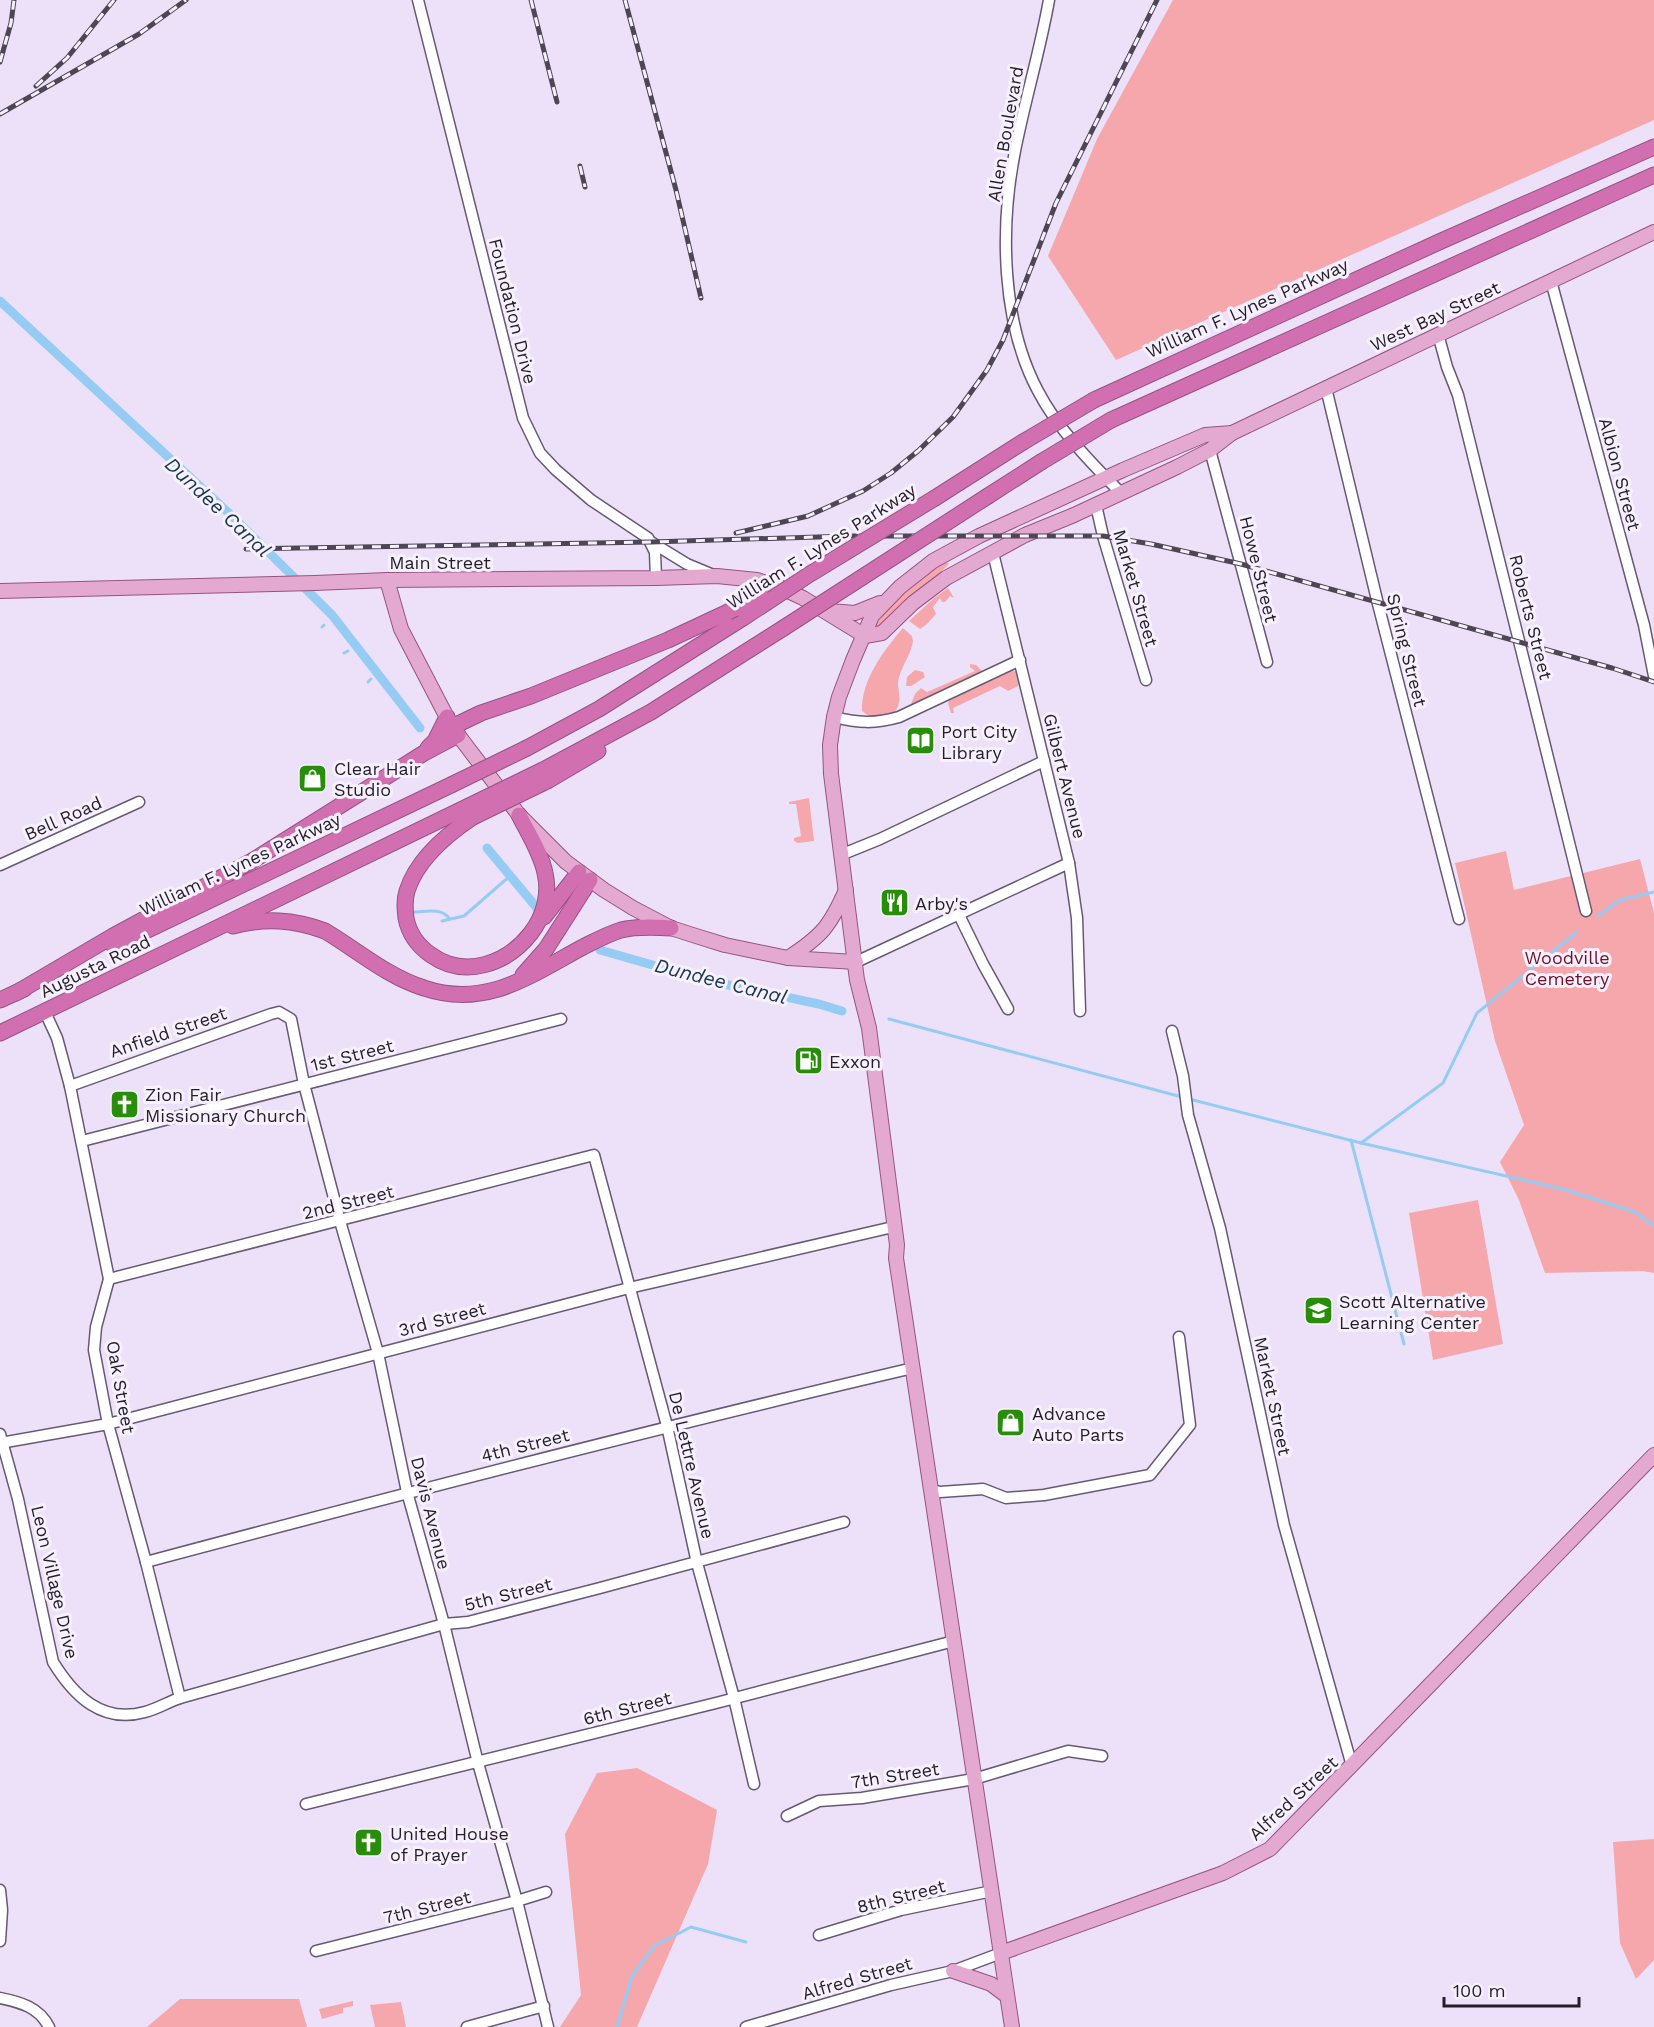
<svg xmlns="http://www.w3.org/2000/svg" width="1654" height="2027" viewBox="0 0 1654 2027" font-family="'Work Sans',sans-serif">
<style>
.green{fill:#f5a7ac}
.lines{fill:none;stroke-linecap:round;stroke-linejoin:round}
.stream{stroke:#96ccf4;stroke-width:3}
.canal{stroke:#96ccf4;stroke-width:9}
.minor-casing{stroke:#675974;stroke-width:13}
.major-casing{stroke:#955382;stroke-width:16}
.highway-casing{stroke:#955382;stroke-width:17}
.minor{stroke:#fff;stroke-width:10}
.major{stroke:#e4a9d0;stroke-width:14}
.highway{stroke:#d26fb1;stroke-width:15}
.rail-casing{stroke:#4e4655;stroke-width:5}
.rail{stroke:#f7f1fe;stroke-width:3;stroke-dasharray:9;stroke-linecap:butt}
.highway-bridge-casing{stroke:#955382;stroke-width:17;stroke-linecap:butt}
.highway-bridge{stroke:#d26fb1;stroke-width:15}
.labels{text-anchor:middle;dominant-baseline:central;stroke-width:6;stroke-linejoin:round;paint-order:stroke}
.street-label{font-size:18px;fill:#241e2a;stroke:#f7f1fe}
.poi-label{font-size:18px;fill:#241e2a;stroke:#f7f1fe;text-anchor:start}
.park-label{font-size:18px;fill:#700f26;stroke:#f7f1fe}
.water-label{font-size:20px;font-style:italic;fill:#18364b;stroke:#f7f1fe}
</style>
<rect width="100%" height="100%" fill="#ede1fa"/>
<!-- green -->
<g class="green">
<polygon points="1173,0 1654,0 1654,120 1116,360 1048,256 1097,139"/>
<path d="M 947,562 L 949,564 L 887,624 L 875,629 L 872,627 C 879,623 887,610 893,602 C 909,586 927,572 947,562 Z"/>
<polygon points="948,588 954,598 950,596 945,602 942,602 940,598 933,607 936,614 927,624 920,629 909,621 933,599"/>
<path d="M 903,628 L 912,636 L 913,641 C 911,654 903,664 899,677 C 895,691 906,699 893,714 L 869,716 L 862,711 C 861,680 884,650 903,628 Z"/>
<polygon points="970,664 976,665 982,671 980,673 913,705 911,704 915,694 921,688 927,692 975,671 970,667"/>
<polygon points="915,670 923,672 925,677 911,686 906,686 907,677"/>
<polygon points="1011,670 1017,672 1020,682 1018,686 1008,691 1000,686 953,708 954,713 951,713 948,703 950,699"/>
<polygon points="809,798 814,841 798,843 794,841 794,838 801,836 796,804 789,804 789,802"/>
<polygon points="1506,851 1514,890 1640,859 1654,913 1654,1273 1643,1271 1545,1273 1519,1200 1500,1162 1524,1125 1495,1041 1455,863"/>
<polygon points="1478,1200 1503,1344 1433,1360 1409,1213"/>
<polygon points="637,1768 717,1810 708,1864 637,2027 560,2027 581,1995 565,1834 597,1773"/>
<polygon points="1654,1839 1654,1960 1636,1979 1620,1943 1613,1842"/>
<polygon points="180,1999 299,1999 307,2027 147,2027"/>
<polygon points="353,2001 353,2006 343,2008 343,2013 322,2019 319,2009"/>
<polygon points="401,2002 406,2027 375,2027 370,2005"/>
</g>
<g class="lines">
<!-- stream -->
<g class="stream">
<polyline points="322,627 324,625"/>
<polyline points="344,653 348,651"/>
<polyline points="368,682 371,679"/>
<path d="M 412,912 C 424,912 441,907 449,918"/>
<polyline points="1598,916 1620,900 1654,892"/>
<polyline points="442,921 464,916 510,876"/>
<polyline points="889,1019 1182,1097"/>
<polyline points="1189,1099 1361,1143 1563,1189 1635,1212 1654,1226"/>
<polyline points="1351,1140 1404,1344"/>
<polyline points="1361,1143 1443,1083 1477,1013 1577,932"/>
<polyline points="617,2027 632,1976 654,1946 691,1927 746,1942"/>
</g>
<!-- canal -->
<g class="canal">
<polyline points="0,301 233,517 332,615 420,728"/>
<polyline points="487,848 537,908"/>
<polyline points="600,950 705,980 819,1004 842,1011"/>
</g>
<defs>
<g id="minor">
<polyline points="418,0 523,418 540,453 556,470 591,500 648,538 655,552 656,578"/>
<path d="M 1049,0 C 1040,51 1025,100 1015,151 C 1000,226 1001,322 1038,391 C 1057,428 1092,464 1121,493"/>
<polyline points="1551,281 1644,625 1654,676"/>
<polyline points="1438,334 1447,367 1458,395 1586,911"/>
<polyline points="1326,388 1378,604 1459,919"/>
<polyline points="1210,450 1267,662"/>
<polyline points="1096,505 1103,536 1146,680"/>
<polyline points="651,542 687,564 711,574"/>
<polyline points="993,553 1069,863 1077,918 1080,1011"/>
<path d="M 834,717 C 858,723 875,724 899,717 L 1020,660"/>
<polyline points="843,854 880,839 1044,761"/>
<polyline points="0,865 139,802"/>
<polyline points="959,915 983,964 1008,1009"/>
<polyline points="856,962 1069,863"/>
<polyline points="45,1012 57,1038 70,1086 109,1279 96,1327 94,1350 108,1424 146,1562 180,1698"/>
<polyline points="1172,1031 1183,1076 1188,1115 1220,1228 1284,1525 1352,1766"/>
<polyline points="70,1086 271,1014 279,1012 291,1019 304,1084 340,1221 378,1353 407,1492 444,1624 478,1763 517,1901 548,2027"/>
<polyline points="82,1141 561,1019"/>
<polyline points="109,1279 594,1155 667,1426 697,1563 734,1698 754,1784"/>
<path d="M 0,1434 L 18,1499 L 53,1662 C 74,1696 102,1724 145,1712 C 157,1709 168,1702 180,1698 L 444,1624 L 468,1622 L 600,1588 L 844,1522"/>
<polyline points="0,1443 108,1424 629,1288 893,1227"/>
<polyline points="932,1490 940,1492 983,1489 1006,1498 1044,1495 1150,1475 1190,1425 1179,1337"/>
<path d="M 146,1562 C 401,1494 656,1428 913,1368"/>
<polyline points="306,1804 716,1703 954,1641"/>
<polyline points="787,1816 819,1801 862,1798 974,1779 1068,1751 1102,1756"/>
<polyline points="0,1890 2,1910 0,1941"/>
<polyline points="819,1935 901,1910 992,1891"/>
<polyline points="316,1951 517,1901 546,1892"/>
<path d="M 0,1998 C 20,2002 39,2007 49,2027"/>
<polyline points="467,2027 544,2006"/>
<polyline points="746,2027 891,1985 953,1971 1001,1953"/>
</g>
<g id="major">
<polyline points="387,580 401,629 452,727 519,815 566,862 604,890 633,908 671,928 696,936 725,945 788,958 856,962"/>
<polyline points="0,591 315,583 387,580 656,578 717,576 757,580 777,586 803,598 865,636 882,633 913,603 946,578 1025,535 1074,515 1177,467 1210,450 1232,433 1654,232"/>
<polyline points="829,611 855,613 880,603"/>
<path d="M 788,958 C 822,936 830,926 846,890"/>
<polyline points="1001,1953 1223,1873 1270,1849 1654,1455"/>
<polyline points="953,1971 991,1984 1007,1996"/>
<polyline points="1012,2027 896,1258 897,1245 869,1028 857,980 831,774 830,745 834,717 839,697 853,660 872,616 900,587 933,561 979,536 1123,470 1205,435 1232,433"/>
</g>
<g id="highway">
<polyline points="1094,400 1439,242 1654,147"/>
<polyline points="1111,420 1654,175"/>
<polyline points="988,496 1041,462"/>
<polyline points="935,498 1023,442"/>
<polyline points="452,727 481,713 531,696 668,640 728,612"/>
<polyline points="428,748 435,741 447,717"/>
<polyline points="527,748 599,709 746,616"/>
<polyline points="543,770 651,712 782,629"/>
<polyline points="549,780 598,751"/>
<path d="M 473,817 C 446,835 417,859 407,891 C 404,900 405,909 406,918 C 409,934 418,946 431,955 C 465,979 507,964 531,933 C 544,916 550,894 545,873 C 541,853 528,833 519,815"/>
<polyline points="544,917 579,872"/>
<path d="M 233,926 C 265,918 293,919 325,931 C 357,950 388,977 424,988 C 486,1009 531,975 583,947 C 595,941 608,934 621,930 C 637,926 655,927 671,928"/>
<polyline points="114,946 451,785"/>
<polyline points="523,975 546,949 590,880"/>
<polyline points="16,993 113,936 252,861 424,753 458,735"/>
<polyline points="0,1000 24,989"/>
<polyline points="0,1033 467,807"/>
</g>
</defs>
<!-- minor casing -->
<use href="#minor" class="minor-casing"/>
<!-- major casing -->
<use href="#major" class="major-casing"/>
<!-- highway casing -->
<use href="#highway" class="highway-casing"/>
<!-- minor -->
<use href="#minor" class="minor"/>
<!-- major -->
<use href="#major" class="major"/>
<!-- highway -->
<use href="#highway" class="highway"/>
<defs>
<g id="rail">
<polyline points="531,0 557,102"/>
<polyline points="625,0 676,190 701,298"/>
<polyline points="0,62 11,23 14,0"/>
<polyline points="36,86 67,58 114,0"/>
<polyline points="0,114 139,34 186,0"/>
<polyline points="580,166 585,187"/>
<polyline points="736,533 808,516 863,491 891,473 918,451 953,417 987,370 1003,340 1056,203 1157,0"/>
<polyline points="246,549 651,542 850,536 1103,536 1151,544 1241,564 1612,668 1654,682"/>
</g>
</defs>
<!-- rail casing -->
<use href="#rail" class="rail-casing"/>
<!-- rail -->
<use href="#rail" class="rail"/>
<defs>
<g id="highway-bridge">
<polyline points="1023,442 1094,400"/>
<polyline points="1041,462 1111,420"/>
<polyline points="728,612 761,596"/>
<polyline points="746,616 810,574 935,498"/>
<polyline points="782,629 988,496"/>
<polyline points="451,785 527,748"/>
<polyline points="467,807 543,770"/>
<polyline points="473,817 549,780"/>
</g>
</defs>
<!-- highway-bridge casing -->
<use href="#highway-bridge" class="highway-bridge-casing"/>
<!-- highway-bridge -->
<use href="#highway-bridge" class="highway-bridge"/>
</g>
<!-- icons -->
<defs>
<symbol id="library-square" viewBox="-11 -11 22 22"><rect x="-9" y="-9" width="18" height="18" rx="4" fill="#288d09" stroke="#f7f1fe"/><path d="M-6-4Q-3-5.5-.7-3.5V5Q-3 3-6 4ZM6-4Q3-5.5 .7-3.5V5Q3 3 6 4Z" fill="#fff"/></symbol>
<symbol id="shop-square" viewBox="-11 -11 22 22"><rect x="-9" y="-9" width="18" height="18" rx="4" fill="#288d09" stroke="#f7f1fe"/><path d="M-5-2.5h2.3a2.7 3.5 0 0 1 5.4 0H5L5.5 6h-11ZM-1.5-2.5h3a1.5 2.3 0 0 0-3 0Z" fill="#fff"/></symbol>
<symbol id="restaurant-square" viewBox="-11 -11 22 22"><rect x="-9" y="-9" width="18" height="18" rx="4" fill="#288d09" stroke="#f7f1fe"/><path d="M-5-6h1v4h1v-4h1v4h1v-4h1v5L-1.5 .5V6h-2V.5L-5-1ZM5-6V6H3V1.5H1.5Q1.5-4 5-6Z" fill="#fff"/></symbol>
<symbol id="fuel-square" viewBox="-11 -11 22 22"><rect x="-9" y="-9" width="18" height="18" rx="4" fill="#288d09" stroke="#f7f1fe"/><path d="M-5.5-6h7V0h2V4h1.3V-2.5L3-4.5l.8-.8L6-3V5H2.5V1h-1V6h-7ZM-4.2-4.7v3.2H.2V-4.7Z" fill="#fff"/></symbol>
<symbol id="church-square" viewBox="-11 -11 22 22"><rect x="-9" y="-9" width="18" height="18" rx="4" fill="#288d09" stroke="#f7f1fe"/><path d="M-1.2-6h2.4v3.5h3.3v2.4h-3.3V6h-2.4V-.1h-3.3v-2.4h3.3Z" fill="#fff"/></symbol>
<symbol id="school-square" viewBox="-11 -11 22 22"><rect x="-9" y="-9" width="18" height="18" rx="4" fill="#288d09" stroke="#f7f1fe"/><path d="M0-5L7-2L0 1L-7-2ZM-4 1L0 2.5L4 1V4Q0 6-4 4Z" fill="#fff"/></symbol>
</defs>
<g fill-rule="evenodd">
<use href="#library-square" x="904" y="724" width="33" height="33"/>
<use href="#shop-square" x="296" y="762" width="33" height="33"/>
<use href="#restaurant-square" x="878" y="886" width="33" height="33"/>
<use href="#fuel-square" x="792" y="1044" width="33" height="33"/>
<use href="#church-square" x="108" y="1088" width="33" height="33"/>
<use href="#school-square" x="1302" y="1294" width="33" height="33"/>
<use href="#shop-square" x="994" y="1406" width="33" height="33"/>
<use href="#church-square" x="352" y="1826" width="33" height="33"/>
</g>
<g class="labels">
<!-- street labels -->
<g class="street-label">
<text transform="translate(1005 134) rotate(-80)">Allen Boulevard</text>
<text transform="translate(1247 308) rotate(-24)">William F. Lynes Parkway</text>
<text transform="translate(513 311) rotate(76)">Foundation Drive</text>
<text transform="translate(1435 316) rotate(-25)">West Bay Street</text>
<text transform="translate(1620 474) rotate(75)">Albion Street</text>
<text transform="translate(821 546) rotate(-32)">William F. Lynes Parkway</text>
<text x="440" y="562">Main Street</text>
<text transform="translate(1259 569) rotate(76)">Howe Street</text>
<text transform="translate(1136 588) rotate(74)">Market Street</text>
<text transform="translate(1531 617) rotate(76)">Roberts Street</text>
<text transform="translate(1407 650) rotate(76)">Spring Street</text>
<text transform="translate(1065 776) rotate(76)">Gilbert Avenue</text>
<text transform="translate(63 818) rotate(-24)">Bell Road</text>
<text transform="translate(240 864) rotate(-25)">William F. Lynes Parkway</text>
<text transform="translate(95 966) rotate(-26)">Augusta Road</text>
<text transform="translate(168 1032) rotate(-19)">Anfield Street</text>
<text transform="translate(352 1055) rotate(-14)">1st Street</text>
<text transform="translate(348 1202) rotate(-14)">2nd Street</text>
<text transform="translate(442 1319) rotate(-15)">3rd Street</text>
<text transform="translate(121 1387) rotate(80)">Oak Street</text>
<text transform="translate(1273 1396) rotate(78)">Market Street</text>
<text transform="translate(525 1445) rotate(-14)">4th Street</text>
<text transform="translate(692 1465) rotate(77)">De Lettre Avenue</text>
<text transform="translate(431 1513) rotate(76)">Davis Avenue</text>
<text transform="translate(55 1582) rotate(77)">Leon Village Drive</text>
<text transform="translate(508 1594) rotate(-14)">5th Street</text>
<text transform="translate(627 1708) rotate(-14)">6th Street</text>
<text transform="translate(895 1775) rotate(-9)">7th Street</text>
<text transform="translate(1293 1798) rotate(-43)">Alfred Street</text>
<text transform="translate(901 1896) rotate(-14)">8th Street</text>
<text transform="translate(427 1907) rotate(-14)">7th Street</text>
<text transform="translate(857 1978) rotate(-16)">Alfred Street</text>
</g>
<!-- poi labels -->
<g class="poi-label">
<text x="941" y="731">Port City<tspan x="941" dy="21">Library</tspan></text>
<text x="334" y="768">Clear Hair<tspan x="334" dy="21">Studio</tspan></text>
<text x="915" y="903">Arby's</text>
<text x="829" y="1061">Exxon</text>
<text x="145" y="1094">Zion Fair<tspan x="145" dy="21">Missionary Church</tspan></text>
<text x="1339" y="1301">Scott Alternative<tspan x="1339" dy="21">Learning Center</tspan></text>
<text x="1032" y="1413">Advance<tspan x="1032" dy="21">Auto Parts</tspan></text>
<text x="390" y="1833">United House<tspan x="390" dy="21">of Prayer</tspan></text>
</g>
<!-- park labels -->
<g class="park-label">
<text x="1567" y="957">Woodville<tspan x="1567" dy="21">Cemetery</tspan></text>
</g>
<!-- water labels -->
<g class="water-label">
<text transform="translate(218 507) rotate(43)">Dundee Canal</text>
<text transform="translate(721 981) rotate(14)">Dundee Canal</text>
</g>
</g>
<!-- scale -->
<path d="M1444 1997v9h135v-9" fill="none" stroke="#241e2a" stroke-width="3"/>
<text x="1453" y="1997" font-size="18" fill="#241e2a" stroke="#f7f1fe" stroke-width="4.5" paint-order="stroke">100 m</text>
</svg>
